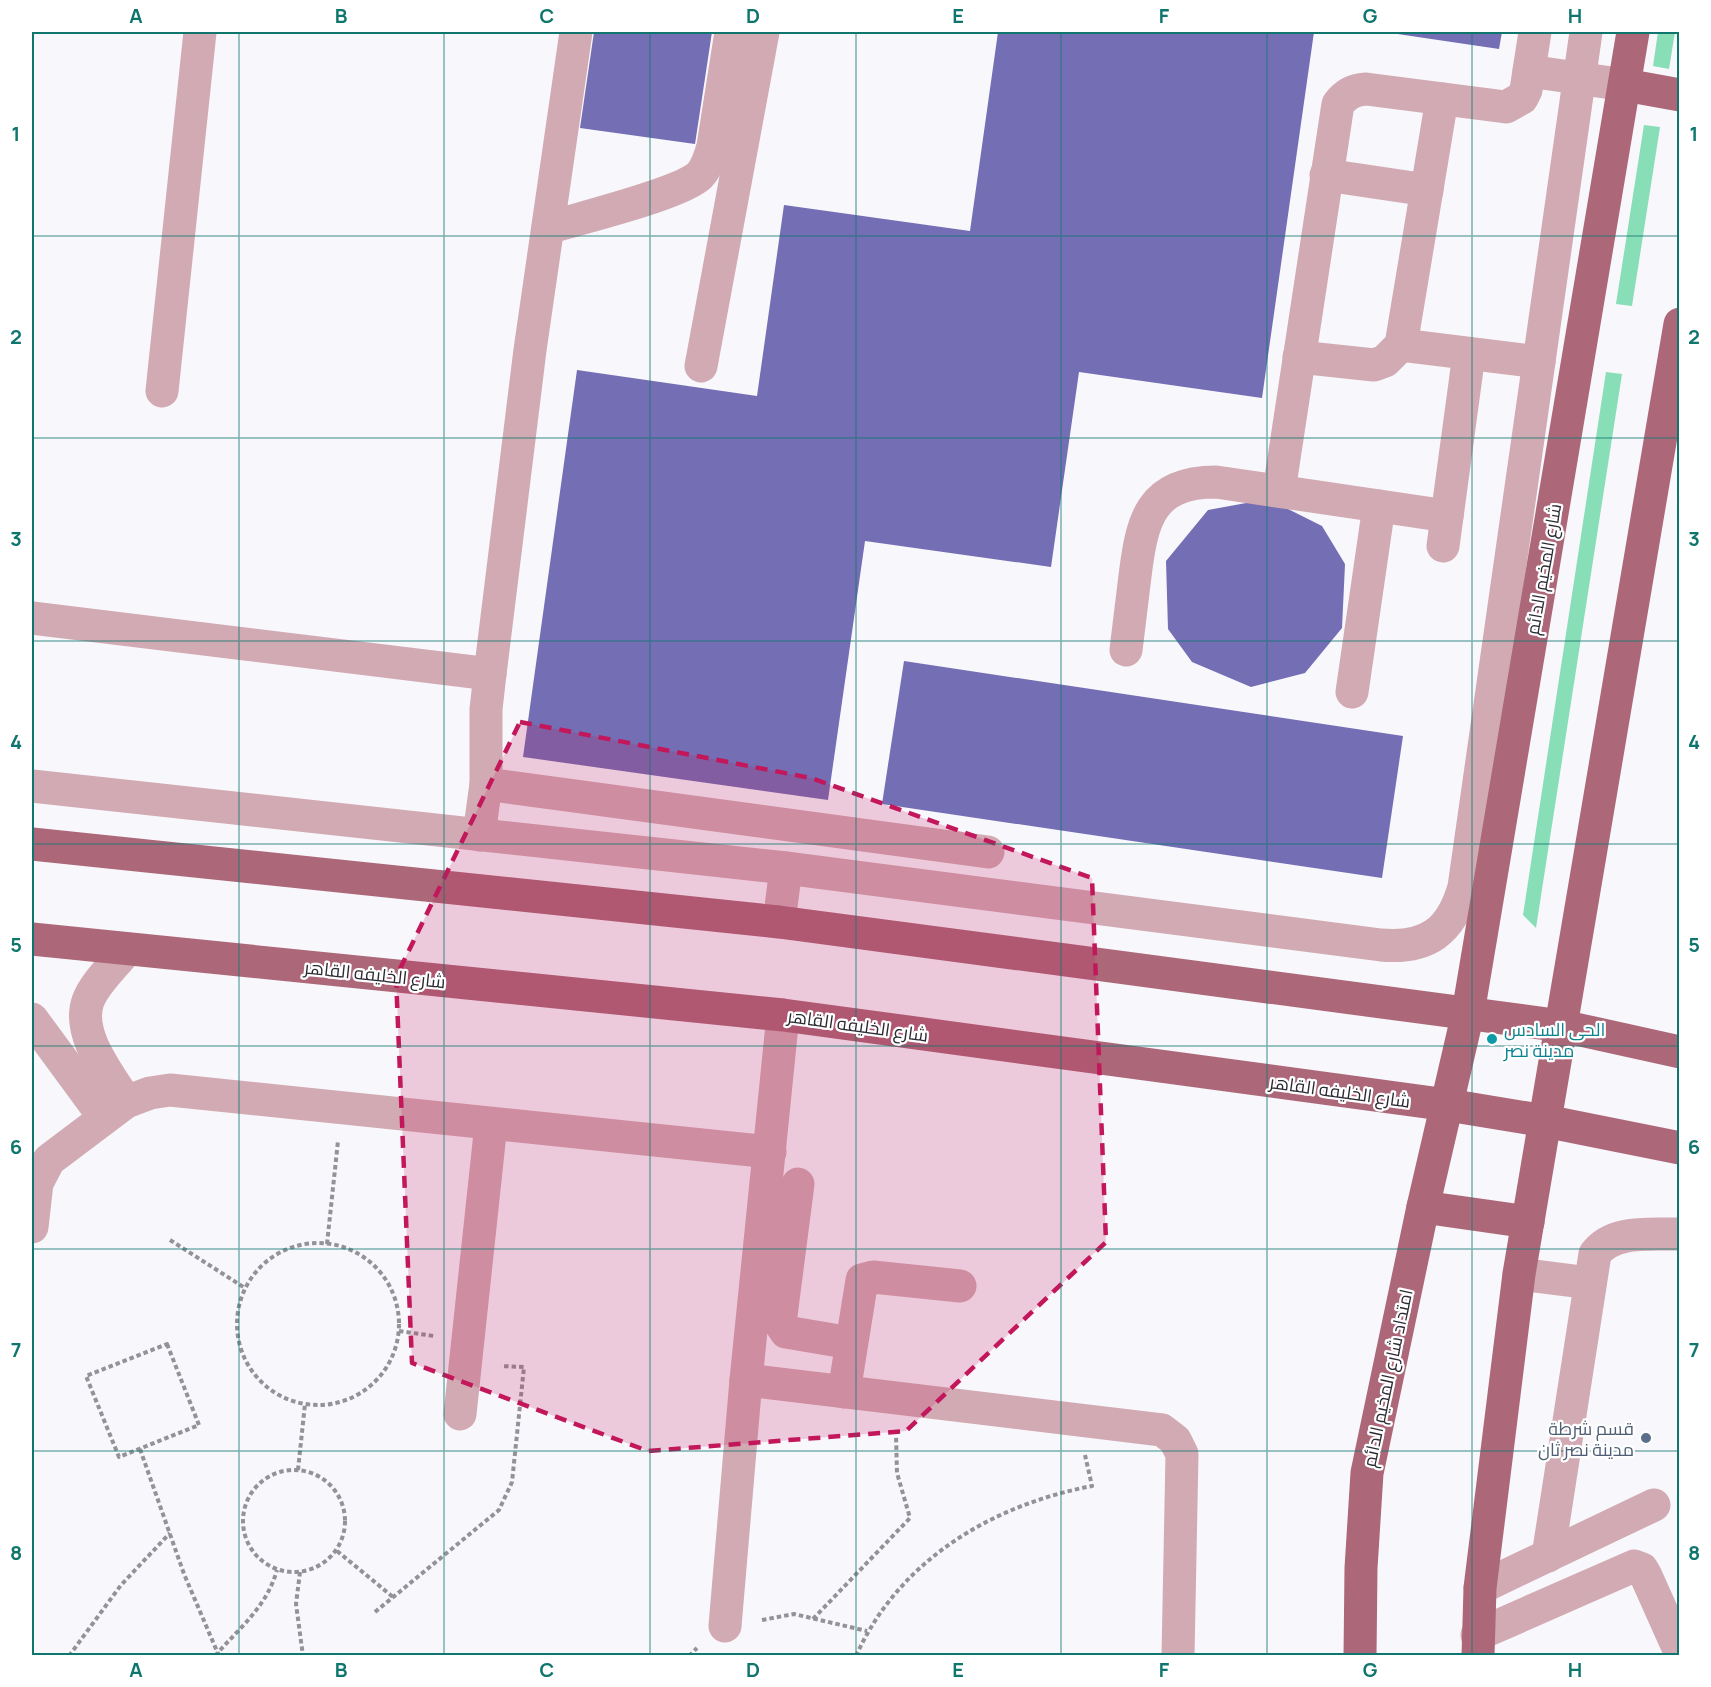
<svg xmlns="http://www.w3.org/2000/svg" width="1711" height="1687" viewBox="0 0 1711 1687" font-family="Manrope,Cairo,sans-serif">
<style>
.green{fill:#88deb7}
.building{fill:#746eb4}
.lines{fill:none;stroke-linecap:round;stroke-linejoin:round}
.path{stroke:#949299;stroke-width:4;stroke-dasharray:4.5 3;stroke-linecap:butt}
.minor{stroke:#d2aab3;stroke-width:33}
.major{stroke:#ac6879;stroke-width:33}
.marked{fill:#c2185b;fill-opacity:0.2;stroke:#c2185b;stroke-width:4.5;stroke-dasharray:12 8;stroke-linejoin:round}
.grid{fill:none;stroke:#0f766e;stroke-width:1.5;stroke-opacity:0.55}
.culture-dot{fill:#0f9aa8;stroke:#fff;stroke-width:2}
.service-dot{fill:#5c6f8a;stroke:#fff;stroke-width:2}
.labels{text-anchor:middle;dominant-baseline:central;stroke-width:4.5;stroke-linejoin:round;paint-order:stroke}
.street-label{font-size:18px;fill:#2b2932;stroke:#fff}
.culture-label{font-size:18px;fill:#0d838f;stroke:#fff;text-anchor:start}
.service-label{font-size:18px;fill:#4e5e75;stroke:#fff;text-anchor:end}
.neatline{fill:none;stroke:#0f766e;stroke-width:2}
.grid-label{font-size:20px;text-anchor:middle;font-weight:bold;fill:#0f766e}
</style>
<rect width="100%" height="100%" fill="#f8f7fc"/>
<!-- green -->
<g class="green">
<polygon points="1658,32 1675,32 1669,69 1653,66"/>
<polygon points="1644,125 1660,127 1632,306 1616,304"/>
<polygon points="1606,372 1622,374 1536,928 1523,915"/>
</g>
<!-- building -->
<g class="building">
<polygon points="594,32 712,32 695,144 580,128"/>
<polygon points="998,32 1314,32 1262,398 1079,372 1051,567 865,541 828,800 523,757 577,370 757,396 784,205 970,231"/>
<polygon points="1384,32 1502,32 1499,49"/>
<polygon points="1268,499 1322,526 1345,564 1342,628 1305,673 1251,687 1192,662 1168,629 1166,561 1208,510"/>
<polygon points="904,661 1403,736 1382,878 882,804"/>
</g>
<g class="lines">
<!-- path -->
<g class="path">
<polyline points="170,1240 245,1288"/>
<circle cx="318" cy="1324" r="81"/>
<polyline points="327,1244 338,1141"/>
<polyline points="399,1331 434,1336"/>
<polygon points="167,1344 199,1425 119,1457 86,1376"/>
<polyline points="140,1449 184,1574 219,1656"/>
<circle cx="294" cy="1521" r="51"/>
<polyline points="298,1470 305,1404"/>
<polyline points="337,1551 393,1597"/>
<polyline points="300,1572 296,1604 303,1656"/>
<polyline points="375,1612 499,1510 512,1482 524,1367 501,1366"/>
<polyline points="813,1619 910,1518 897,1473 896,1435"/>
<polyline points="762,1620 794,1614 867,1631"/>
<polyline points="69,1656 121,1585 170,1533"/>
<path d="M 215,1656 C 240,1627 266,1608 277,1570"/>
<polyline points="689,1656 697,1648"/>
<path d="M 856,1656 C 899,1560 992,1505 1092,1486 L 1085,1455"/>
</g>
<!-- minor -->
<g class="minor">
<polyline points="1529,71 1625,85"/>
<polyline points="1326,175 1427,190"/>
<path d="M 548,228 C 579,218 681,194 700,175 C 707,167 710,157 713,146 L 731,32"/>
<polyline points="1401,345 1539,362"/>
<polyline points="1299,357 1374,365 1385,361 1401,345 1442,99"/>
<polyline points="701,366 763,32"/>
<polyline points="162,391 200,32"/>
<path d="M 1279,491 L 1338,104 C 1346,94 1353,90 1366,89 L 1506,107 L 1522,98 L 1526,90 L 1535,32"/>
<polyline points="1443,546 1469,354"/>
<polyline points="32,618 490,674"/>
<path d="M 1126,650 C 1129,625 1132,601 1135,576 C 1142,520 1150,482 1216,482 L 1447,516"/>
<polyline points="1352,692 1379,506"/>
<polyline points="486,784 988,852"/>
<path d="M 32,786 L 786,868 L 1381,945 C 1427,949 1451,932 1464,887 L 1586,32"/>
<polyline points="479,835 486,784 486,709 490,674 530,350 576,32"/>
<polyline points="779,922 786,868"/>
<polyline points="32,1019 104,1117"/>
<path d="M 126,1102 C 110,1075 76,1035 88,1001 C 95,982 115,965 127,949"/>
<polyline points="798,1184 780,1323 786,1332 851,1343"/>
<polyline points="32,1227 37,1183 49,1160 126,1102 150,1093 170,1090 770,1152"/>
<polyline points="1519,1274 1590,1283"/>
<polyline points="746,1380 1162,1430 1175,1440 1182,1454 1178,1656"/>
<polyline points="844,1392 862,1280 873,1277 960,1286"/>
<polyline points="460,1414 491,1124"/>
<path d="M 1548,1556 L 1595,1254 C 1613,1229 1651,1235 1680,1234"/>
<polyline points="1480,1588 1654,1505"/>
<polyline points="725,1626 746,1380 783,1015"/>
<polyline points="1477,1635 1634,1566 1642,1569 1646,1576 1680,1652"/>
</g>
<!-- major -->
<g class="major">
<polyline points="1625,85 1680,95"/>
<polyline points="32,844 779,922 1562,1026 1680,1052"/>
<polyline points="32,939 783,1015 1448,1105 1545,1121 1680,1148"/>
<polyline points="1423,1207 1528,1222"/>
<polyline points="1360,1656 1361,1568 1367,1473 1423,1207 1468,1013 1633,32"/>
<polyline points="1478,1656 1480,1588 1519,1274 1680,324"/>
</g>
</g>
<!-- marked area -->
<path class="marked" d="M 520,722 L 811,778 L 1092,878 L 1106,1242 L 906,1431 L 648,1451 L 412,1363 L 396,977 Z"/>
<!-- grid -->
<path class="grid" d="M 239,32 L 239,1656M 444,32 L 444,1656M 650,32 L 650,1656M 856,32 L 856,1656M 1061,32 L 1061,1656M 1267,32 L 1267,1656M 1472,32 L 1472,1656M 32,236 L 1680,236M 32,438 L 1680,438M 32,641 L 1680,641M 32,844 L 1680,844M 32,1046 L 1680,1046M 32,1249 L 1680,1249M 32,1451 L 1680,1451"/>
<!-- markers -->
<circle class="culture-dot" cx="1492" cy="1039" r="6"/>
<circle class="service-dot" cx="1646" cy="1438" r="6"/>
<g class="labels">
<!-- street labels -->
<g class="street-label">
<text transform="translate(1543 569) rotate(-80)">شارع المخيم الدائم</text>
<text transform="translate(375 974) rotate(6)">شارع الخليفه القاهر</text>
<text transform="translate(858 1025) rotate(8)">شارع الخليفه القاهر</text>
<text transform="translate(1340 1091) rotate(8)">شارع الخليفه القاهر</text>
<text transform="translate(1387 1378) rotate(-78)">امتداد شارع المخيم الدائم</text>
</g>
<!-- culture labels -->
<g class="culture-label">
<text x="1504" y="1029">الحى السادس<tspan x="1504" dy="21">مدينة نصر</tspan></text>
</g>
<!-- service labels -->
<g class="service-label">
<text x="1634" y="1428">قسم شرطة<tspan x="1634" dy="21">مدينة نصر ثان</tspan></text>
</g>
</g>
<!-- border -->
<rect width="1711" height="1687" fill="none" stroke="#ffffff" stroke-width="66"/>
<rect x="33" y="33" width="1645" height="1621" class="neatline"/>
<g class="grid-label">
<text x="136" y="23">A</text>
<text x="341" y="23">B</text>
<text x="547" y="23">C</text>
<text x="753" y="23">D</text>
<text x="958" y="23">E</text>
<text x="1164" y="23">F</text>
<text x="1370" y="23">G</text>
<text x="1575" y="23">H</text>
<text x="16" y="141">1</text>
<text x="1694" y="141">1</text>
<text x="16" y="344">2</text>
<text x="1694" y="344">2</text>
<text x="16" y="546">3</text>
<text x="1694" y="546">3</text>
<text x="16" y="749">4</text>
<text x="1694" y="749">4</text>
<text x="16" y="952">5</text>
<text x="1694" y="952">5</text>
<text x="16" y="1154">6</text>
<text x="1694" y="1154">6</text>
<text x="16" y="1357">7</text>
<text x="1694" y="1357">7</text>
<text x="16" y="1560">8</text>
<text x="1694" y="1560">8</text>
<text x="136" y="1677">A</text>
<text x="341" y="1677">B</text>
<text x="547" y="1677">C</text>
<text x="753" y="1677">D</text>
<text x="958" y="1677">E</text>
<text x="1164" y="1677">F</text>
<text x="1370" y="1677">G</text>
<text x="1575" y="1677">H</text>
</g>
</svg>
